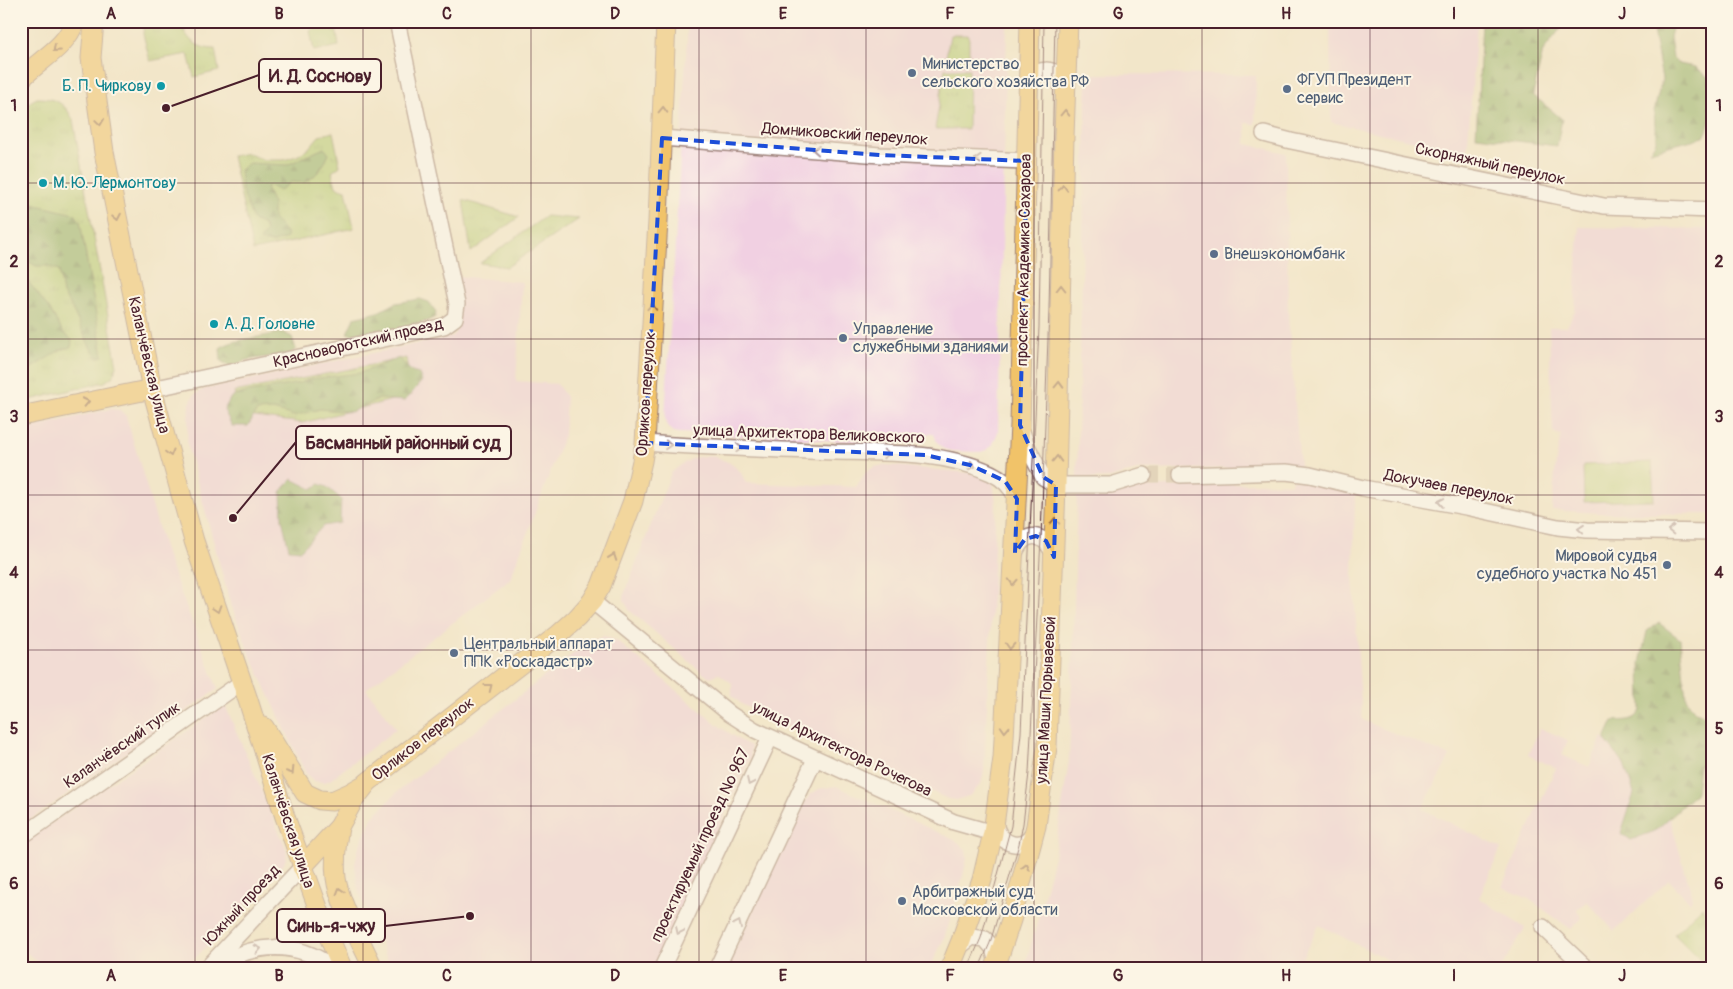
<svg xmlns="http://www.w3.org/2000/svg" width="1733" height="989" viewBox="0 0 1733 989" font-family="Pangolin,sans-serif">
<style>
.built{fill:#f1d0e2}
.grass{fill:url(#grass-tufts);stroke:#7c744e}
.forest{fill:url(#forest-firs);stroke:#6a6646}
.pitch{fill:#afca70;stroke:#7c744e}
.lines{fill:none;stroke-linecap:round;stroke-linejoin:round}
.minor-tunnel{stroke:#d0bea9;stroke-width:15;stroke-dasharray:15 8;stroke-linecap:butt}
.minor-casing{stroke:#9e827a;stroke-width:18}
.major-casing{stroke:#9e827a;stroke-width:21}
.minor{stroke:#fff;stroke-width:15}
.major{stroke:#f1c369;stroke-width:19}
.tram{stroke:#4a1f2b;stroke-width:1}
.rail{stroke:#4a1f2b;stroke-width:4}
.oneway{stroke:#956947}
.oneway2{stroke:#ae9aa0}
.marked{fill:none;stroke:#1d4ed8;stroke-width:4;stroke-dasharray:10 6;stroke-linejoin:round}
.grid{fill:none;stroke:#4a1f2b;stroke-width:1;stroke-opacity:0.55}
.service-dot{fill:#5c6f8a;stroke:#fcf5e5;stroke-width:2}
.culture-dot{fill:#0f9aa8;stroke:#fcf5e5;stroke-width:2}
.labels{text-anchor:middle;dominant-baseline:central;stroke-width:4;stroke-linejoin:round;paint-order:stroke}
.service-label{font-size:16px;fill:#4e5e75;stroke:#fcf5e5;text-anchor:start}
.culture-label{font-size:16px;fill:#0d838f;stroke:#fcf5e5;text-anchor:start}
.street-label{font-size:16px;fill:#4a1f2b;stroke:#fcf5e5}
.leader{fill:none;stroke:#4a1f2b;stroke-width:2}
.callout-dot{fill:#4a1f2b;stroke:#fcf5e5;stroke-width:2}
.callout{fill:#fcf5e5;stroke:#4a1f2b;stroke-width:2}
.callout-label{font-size:18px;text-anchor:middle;font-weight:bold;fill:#4a1f2b}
.neatline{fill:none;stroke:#4a1f2b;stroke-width:2}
.grid-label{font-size:16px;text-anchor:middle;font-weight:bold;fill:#4a1f2b}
</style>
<defs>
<pattern id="grass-tufts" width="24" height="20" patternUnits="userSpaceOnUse" patternTransform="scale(1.25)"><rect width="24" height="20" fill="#afca70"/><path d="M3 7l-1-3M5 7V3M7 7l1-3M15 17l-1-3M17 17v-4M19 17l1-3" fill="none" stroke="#98ad61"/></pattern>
<pattern id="forest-firs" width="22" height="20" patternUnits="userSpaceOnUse" patternTransform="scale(1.25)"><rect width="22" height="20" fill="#8bae62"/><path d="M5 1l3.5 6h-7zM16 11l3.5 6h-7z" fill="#748d51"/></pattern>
</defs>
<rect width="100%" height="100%" fill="#fcf5e5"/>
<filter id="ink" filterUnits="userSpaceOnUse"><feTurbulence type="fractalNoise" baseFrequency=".02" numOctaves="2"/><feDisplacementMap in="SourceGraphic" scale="10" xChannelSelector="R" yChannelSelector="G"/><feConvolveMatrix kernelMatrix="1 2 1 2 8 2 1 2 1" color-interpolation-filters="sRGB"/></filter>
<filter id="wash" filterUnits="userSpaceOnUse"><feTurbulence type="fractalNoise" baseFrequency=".0096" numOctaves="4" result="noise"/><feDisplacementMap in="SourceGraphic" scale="20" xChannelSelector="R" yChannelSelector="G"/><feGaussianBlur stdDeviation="1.12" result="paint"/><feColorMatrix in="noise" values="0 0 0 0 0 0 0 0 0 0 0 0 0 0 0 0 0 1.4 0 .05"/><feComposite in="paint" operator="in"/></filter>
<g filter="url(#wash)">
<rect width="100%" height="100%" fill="#f2e6c9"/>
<!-- built -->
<g class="built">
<polygon points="688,21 1007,21 998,432 992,446 986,450 980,452 953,451 944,449 937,442 934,434 904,433 901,444 681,433 675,433 667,426 665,418"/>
<polygon points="1330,21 1419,21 1477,24 1467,153 1331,122"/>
<polygon points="1087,74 1256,75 1255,124 1246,123 1246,144 1286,153 1288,315 1300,467 1137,470 1110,478 1077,479"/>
<polygon points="1579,227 1712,229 1712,514 1601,513 1552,510 1556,460 1561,435 1553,433 1549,327 1567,327 1575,310"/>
<polygon points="456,276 522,282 516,381 557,384 566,397 564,435 510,579 366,689 396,729 330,780 325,782 314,781 306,774 249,652 229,599 187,444 189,406 194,395 204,389 453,336 458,326"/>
<polygon points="110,409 120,410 126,416 167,557 218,689 21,826 21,430"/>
<polygon points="705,456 716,457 730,463 740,471 746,483 856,487 867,471 874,467 885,465 981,474 988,477 993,483 996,503 984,771 981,784 971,795 957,800 948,799 743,705 732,696 732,683 718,673 711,677 704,674 629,610 624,600 625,592 671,473 682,464 694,458"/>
<polygon points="1292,479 1317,483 1355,494 1353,575 1362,720 1450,756 1422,809 1501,848 1479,898 1525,928 1501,968 1404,968 1319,925 1298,966 1300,968 1024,968 1033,938 1054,857 1069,761 1072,683 1077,496 1110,495 1137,487 1262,483 1291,484"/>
<polygon points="604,636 617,641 719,726 739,740 751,746 751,758 654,968 639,968 634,966 633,968 391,968 358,890 355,865 358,849 372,818 396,793 592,639"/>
<polygon points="225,705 286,848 287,855 284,864 186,968 45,968 21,948 21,844"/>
<polygon points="1540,728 1568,740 1562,755 1589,767 1602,737 1615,743 1647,739 1693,898 1690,902 1669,880 1614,931 1587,901 1576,910 1582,918 1571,929 1529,899 1502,887 1556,768 1528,755"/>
<polygon points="836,786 948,837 958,842 966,850 967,857 963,876 953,911 944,938 930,968 726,968 804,802 811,794 819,789"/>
</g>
<!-- grass -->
<g class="grass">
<path d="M 144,21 L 181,21 C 185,39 197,49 215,49 L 219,71 L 194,77 L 188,54 L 150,61 L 143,34 Z"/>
<polygon points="323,21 338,21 335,22 339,46 314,51 310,31"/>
<polygon points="950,35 969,35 969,63 945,63"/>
<polygon points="945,69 969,69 968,129 935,129"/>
<path d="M 37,98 C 56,98 65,103 73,120 L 117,366 L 113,376 L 105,382 L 21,402 L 21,111 L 30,102 Z"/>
<polygon points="333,132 340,166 332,172 336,187 346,190 354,228 253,251 232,156 247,153 263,160 284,160 297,156 308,149 319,136"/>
<polygon points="463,200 519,217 471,252"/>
<polygon points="546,216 579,219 507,267 480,263"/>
<polygon points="406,358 412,395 302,423 239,415 234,392"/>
<polygon points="1702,907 1712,936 1712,968 1709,968 1674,934"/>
</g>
<!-- forest -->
<g class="forest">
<path d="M 1654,21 L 1674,21 L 1670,37 L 1673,58 L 1679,64 L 1696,67 L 1709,78 C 1711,97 1714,120 1704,137 L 1650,151 L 1656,141 L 1654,111 L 1662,79 L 1652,25 Z"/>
<polygon points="1482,22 1561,28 1543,51 1533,95 1562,119 1557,146 1476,136"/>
<path d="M 324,148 L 329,154 C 324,165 316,178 304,182 C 300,183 295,182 291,182 L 279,191 L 269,185 L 266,188 L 273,204 L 273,219 L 286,232 L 287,238 L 271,243 L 260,240 L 266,232 L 264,225 L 253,220 L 242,190 L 240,170 L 249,163 L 287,165 Z"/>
<polygon points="21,161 29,164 29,186 24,192 28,203 75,214 80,221 103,356 97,357 90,347 70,304 63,294 59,270 48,266 36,266 21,257 21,229 29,228 32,225 21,216"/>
<polygon points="21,272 50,310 63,332 72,340 71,347 60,350 30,369 21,362"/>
<path d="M 420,299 L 429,302 L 436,312 L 435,317 C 423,324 418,323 405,327 C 384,333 369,340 347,333 L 354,318 L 378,312 L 396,303 Z"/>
<path d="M 282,332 L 292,337 L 296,349 L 290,354 L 246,360 L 237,365 L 228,366 L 221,361 L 220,348 C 232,339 265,337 282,332 Z"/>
<polygon points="399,358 412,372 419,374 422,381 405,401 379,399 351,412 320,409 294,416 273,410 257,411 248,426 232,426 224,410 231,397 244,393 300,383 311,379 360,373"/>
<polygon points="292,479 312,489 319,484 327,487 341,499 340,523 323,526 301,550 289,549 282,519 281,492"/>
<path d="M 1659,623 L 1680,639 L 1686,698 L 1695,712 L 1712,717 L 1712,756 L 1706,759 L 1699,766 L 1696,793 L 1655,831 L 1631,840 L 1621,833 L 1634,793 L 1624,764 L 1606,741 L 1606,736 L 1613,721 C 1624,720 1636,722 1641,710 L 1640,663 L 1647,631 Z"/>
</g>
<!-- pitch -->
<polygon class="pitch" points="1652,462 1654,500 1584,502 1583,465"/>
</g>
<g filter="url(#ink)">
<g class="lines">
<!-- minor-tunnel -->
<polyline class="minor-tunnel" points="1144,475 1180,475"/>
<defs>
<g id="minor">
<path d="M 1028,89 C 1030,64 1061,64 1065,88"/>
<polyline points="1264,134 1291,141 1604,206 1712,210"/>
<polyline points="662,138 880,155 1027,161"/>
<polyline points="152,389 444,326 455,318 457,304 397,21"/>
<polyline points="1022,431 1026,444 1043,477 1056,485 1111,485 1144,475"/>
<path d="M 645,443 C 708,448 771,449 834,452 C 886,453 943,451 991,473 C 1004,479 1011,487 1017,499"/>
<polyline points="1180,475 1286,472 1310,475 1363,488 1466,507 1558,527 1587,530 1712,532"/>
<path d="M 1015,553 C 1025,528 1047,533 1054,557"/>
<polyline points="592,601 730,714 755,730 954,822 993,833"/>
<path d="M 995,821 C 997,846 1026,854 1035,829"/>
<polyline points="21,837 242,682"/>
<polyline points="1543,927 1586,968"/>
<polyline points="958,948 972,937 985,939 993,948 997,963"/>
<path d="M 214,967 C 254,943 295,939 333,968"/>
<polyline points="207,968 302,867"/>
<polyline points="662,968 770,738"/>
<polyline points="717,968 815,759"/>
</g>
<g id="major">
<polyline points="94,21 91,58 104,152 152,389 194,541 248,700 285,817 325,927 342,968"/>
<path d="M 21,79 C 40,59 66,48 75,21"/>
<polyline points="21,416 152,389"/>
<polyline points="264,727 305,793 320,800 332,801 350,793 362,786"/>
<path d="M 339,827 C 336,844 334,861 336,878 C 339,903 362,943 373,968"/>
<polyline points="302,867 339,827 353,801 368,782 558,635 577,618 592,601 601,586 633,501 642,461 645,443 658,221 666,21"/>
<polyline points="950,968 961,941 982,880 993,833 1003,758 1020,425 1030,21"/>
<polyline points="995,968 1011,920 1036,826 1047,747 1056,485 1064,137 1068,21"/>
</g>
</defs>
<!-- minor casing -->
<use href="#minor" class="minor-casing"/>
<!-- major casing -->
<use href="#major" class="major-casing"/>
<!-- minor -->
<use href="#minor" class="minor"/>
<!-- major -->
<use href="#major" class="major"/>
<!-- tram -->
<g class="tram">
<polyline points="968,968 981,938 1011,826 1021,733 1039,327 1044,21"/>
<polyline points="979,968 990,943 1019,844 1023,824 1029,773 1041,538 1049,309 1055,21"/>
</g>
<!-- rail -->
<polyline class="rail" points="21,960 31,968"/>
</g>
<!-- one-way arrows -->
<defs><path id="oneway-chevron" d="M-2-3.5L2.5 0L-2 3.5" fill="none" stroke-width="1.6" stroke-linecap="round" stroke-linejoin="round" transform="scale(1.25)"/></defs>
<g class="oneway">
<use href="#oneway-chevron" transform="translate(56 49) rotate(138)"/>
<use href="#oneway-chevron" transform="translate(663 110) rotate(-88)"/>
<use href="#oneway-chevron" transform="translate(1065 113) rotate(-88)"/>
<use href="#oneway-chevron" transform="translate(100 122) rotate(82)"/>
<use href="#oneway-chevron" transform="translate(1063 188) rotate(-89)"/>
<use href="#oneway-chevron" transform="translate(117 217) rotate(79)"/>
<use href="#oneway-chevron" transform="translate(1061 288) rotate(-90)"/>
<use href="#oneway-chevron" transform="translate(652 307) rotate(-86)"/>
<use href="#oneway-chevron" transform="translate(1059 385) rotate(-88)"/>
<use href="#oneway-chevron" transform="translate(86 402) rotate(-12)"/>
<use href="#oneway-chevron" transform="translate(170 453) rotate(75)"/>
<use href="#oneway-chevron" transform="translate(1057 459) rotate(-88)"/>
<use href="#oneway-chevron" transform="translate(1055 521) rotate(-88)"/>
<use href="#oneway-chevron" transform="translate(613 557) rotate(-70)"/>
<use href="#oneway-chevron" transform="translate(1013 582) rotate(93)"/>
<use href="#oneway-chevron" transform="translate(217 609) rotate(72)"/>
<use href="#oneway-chevron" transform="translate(1010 646) rotate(93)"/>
<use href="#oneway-chevron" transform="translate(489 687) rotate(-38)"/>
<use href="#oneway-chevron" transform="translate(1005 729) rotate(93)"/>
<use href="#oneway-chevron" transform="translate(291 771) rotate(58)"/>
<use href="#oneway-chevron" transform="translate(1026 867) rotate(-76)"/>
<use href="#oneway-chevron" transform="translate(340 891) rotate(-107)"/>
</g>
<g class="oneway2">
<use href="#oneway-chevron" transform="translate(816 150) rotate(-175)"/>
<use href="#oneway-chevron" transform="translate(978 159) rotate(-178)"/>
<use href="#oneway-chevron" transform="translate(668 445) rotate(5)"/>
<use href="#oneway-chevron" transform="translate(739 448) rotate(2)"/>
<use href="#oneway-chevron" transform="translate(886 454) rotate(2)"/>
<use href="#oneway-chevron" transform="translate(972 466) rotate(17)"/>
<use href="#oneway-chevron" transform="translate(1441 502) rotate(-170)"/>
<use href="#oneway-chevron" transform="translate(1581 529) rotate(-175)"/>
<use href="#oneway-chevron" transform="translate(1671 530) rotate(-179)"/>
<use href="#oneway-chevron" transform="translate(750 782) rotate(115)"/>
<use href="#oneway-chevron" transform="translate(738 924) rotate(-65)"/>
<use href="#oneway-chevron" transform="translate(679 931) rotate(115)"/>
<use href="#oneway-chevron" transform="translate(258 949) rotate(-12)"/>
</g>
</g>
<!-- marked area -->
<path d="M0 0H1733V989H0ZM 662,138 L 880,155 L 1027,161 L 1020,425 L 1043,477 L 1056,485 L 1054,557 L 1046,541 L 1036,536 L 1025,539 L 1015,553 L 1017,499 L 1005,481 L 970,465 L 925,455 L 645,443 Z" fill="#f2e6c9" fill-opacity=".55" fill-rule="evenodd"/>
<path class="marked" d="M 662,138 L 880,155 L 1027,161 L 1020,425 L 1043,477 L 1056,485 L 1054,557 L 1046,541 L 1036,536 L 1025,539 L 1015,553 L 1017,499 L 1005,481 L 970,465 L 925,455 L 645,443 Z"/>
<!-- grid -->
<path class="grid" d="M 195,21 L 195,968M 363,21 L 363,968M 531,21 L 531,968M 699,21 L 699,968M 866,21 L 866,968M 1034,21 L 1034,968M 1202,21 L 1202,968M 1370,21 L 1370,968M 1538,21 L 1538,968M 21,183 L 1712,183M 21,339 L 1712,339M 21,495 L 1712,495M 21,650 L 1712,650M 21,806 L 1712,806"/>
<!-- markers -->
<g class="service-dot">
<circle cx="912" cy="73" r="5"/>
<circle cx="1287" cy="89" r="5"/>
<circle cx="1214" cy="254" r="5"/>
<circle cx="843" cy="338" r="5"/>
<circle cx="1667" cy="565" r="5"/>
<circle cx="454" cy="653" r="5"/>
<circle cx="902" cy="901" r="5"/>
</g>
<g class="culture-dot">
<circle cx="161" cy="86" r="5"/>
<circle cx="43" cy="183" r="5"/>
<circle cx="214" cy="324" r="5"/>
</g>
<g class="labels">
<!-- service labels -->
<g class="service-label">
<text x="922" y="64">Министерство<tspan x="922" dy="18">сельского хозяйства РФ</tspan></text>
<text x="1297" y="80">ФГУП Президент<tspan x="1297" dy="18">сервис</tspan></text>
<text x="1224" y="254">Внешэкономбанк</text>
<text x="853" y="329">Управление<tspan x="853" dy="18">служебными зданиями</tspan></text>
<text x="1657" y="556" text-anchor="end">Мировой судья<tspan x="1657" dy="18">судебного участка № 451</tspan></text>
<text x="464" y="644">Центральный аппарат<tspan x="464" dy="18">ППК «Роскадастр»</tspan></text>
<text x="912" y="892">Арбитражный суд<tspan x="912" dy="18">Московской области</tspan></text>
</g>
<!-- culture labels -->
<g class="culture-label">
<text x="151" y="86" text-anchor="end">Б. П. Чиркову</text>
<text x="53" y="183">М. Ю. Лермонтову</text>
<text x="224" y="324">А. Д. Головне</text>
</g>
<!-- street labels -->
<g class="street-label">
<text transform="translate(845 134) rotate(4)">Домниковский переулок</text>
<text transform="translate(1490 164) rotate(12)">Скорняжный переулок</text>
<text transform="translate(1024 260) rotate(-89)">проспект Академика Сахарова</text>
<text transform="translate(358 343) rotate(-13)">Красноворотский проезд</text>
<text transform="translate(149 365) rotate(77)">Каланчёвская улица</text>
<text transform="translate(646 394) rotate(-86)">Орликов переулок</text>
<text transform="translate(809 434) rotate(2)">улица Архитектора Великовского</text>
<text transform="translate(1449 487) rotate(11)">Докучаев переулок</text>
<text transform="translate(1046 700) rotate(-87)">улица Маши Порываевой</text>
<text transform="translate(423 739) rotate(-38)">Орликов переулок</text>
<text transform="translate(122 745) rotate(-35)">Каланчёвский тупик</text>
<text transform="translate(842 749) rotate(26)">улица Архитектора Рочегова</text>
<text transform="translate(288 821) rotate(72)">Каланчёвская улица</text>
<text transform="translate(700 845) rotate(-65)">проектируемый проезд № 967</text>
<text transform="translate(242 905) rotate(-47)">Южный проезд</text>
</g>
</g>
<!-- callouts -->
<path class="leader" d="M166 108L259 75M233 518L296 442M470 916L385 926"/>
<g class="callout-dot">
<circle cx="166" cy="108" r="5"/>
<circle cx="233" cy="518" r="5"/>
<circle cx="470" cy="916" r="5"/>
</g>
<g class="callout">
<rect x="259" y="59" width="122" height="33" rx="5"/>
<rect x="296" y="426" width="215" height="33" rx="5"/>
<rect x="277" y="909" width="108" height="33" rx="5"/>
</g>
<g class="callout-label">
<text x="320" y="82">И. Д. Соснову</text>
<text x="403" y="449">Басманный районный суд</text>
<text x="331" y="932">Синь-я-чжу</text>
</g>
<!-- margin -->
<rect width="1733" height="989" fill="none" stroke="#fcf5e5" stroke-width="55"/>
<rect x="28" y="28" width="1678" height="934" class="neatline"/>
<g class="grid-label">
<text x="111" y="19">A</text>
<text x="279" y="19">B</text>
<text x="447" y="19">C</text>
<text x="615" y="19">D</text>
<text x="783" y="19">E</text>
<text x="950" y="19">F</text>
<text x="1118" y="19">G</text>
<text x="1286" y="19">H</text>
<text x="1454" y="19">I</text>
<text x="1622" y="19">J</text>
<text x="14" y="111">1</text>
<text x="1719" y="111">1</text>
<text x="14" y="267">2</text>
<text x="1719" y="267">2</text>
<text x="14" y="422">3</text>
<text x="1719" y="422">3</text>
<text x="14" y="578">4</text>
<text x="1719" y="578">4</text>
<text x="14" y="734">5</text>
<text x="1719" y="734">5</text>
<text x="14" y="889">6</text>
<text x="1719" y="889">6</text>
<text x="111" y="981">A</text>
<text x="279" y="981">B</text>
<text x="447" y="981">C</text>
<text x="615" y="981">D</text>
<text x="783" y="981">E</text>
<text x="950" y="981">F</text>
<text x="1118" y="981">G</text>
<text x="1286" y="981">H</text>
<text x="1454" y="981">I</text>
<text x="1622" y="981">J</text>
</g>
</svg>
